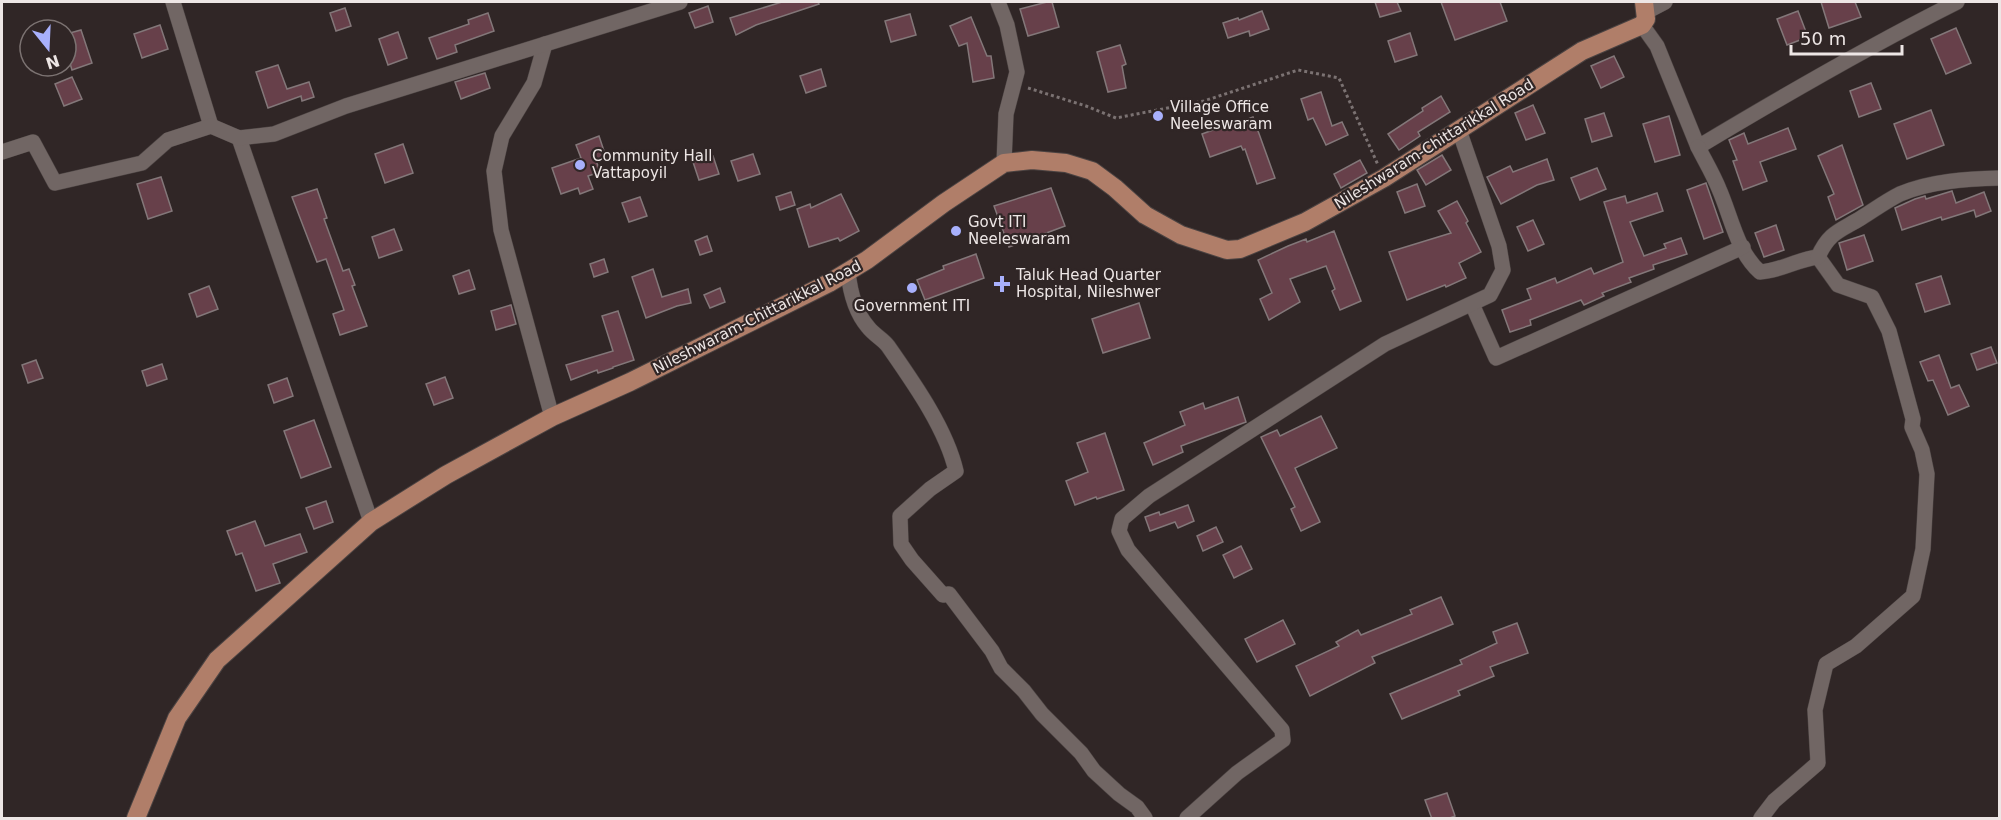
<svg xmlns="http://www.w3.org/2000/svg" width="2001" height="820" viewBox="0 0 2001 820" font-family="'DejaVu Sans',sans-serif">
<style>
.building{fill:#67404a;stroke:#837779;stroke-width:1.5}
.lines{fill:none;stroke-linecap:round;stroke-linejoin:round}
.minor-casing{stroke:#4b4342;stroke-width:16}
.major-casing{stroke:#4b4342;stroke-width:20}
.path{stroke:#7b7272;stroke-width:3;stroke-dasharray:3 3;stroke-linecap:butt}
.minor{stroke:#716664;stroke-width:15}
.major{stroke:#b07e69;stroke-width:18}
.poi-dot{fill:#a8b0fc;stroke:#302626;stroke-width:2}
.labels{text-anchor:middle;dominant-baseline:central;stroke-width:4.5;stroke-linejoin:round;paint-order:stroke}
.poi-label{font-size:15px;fill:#ede6e5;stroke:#302626;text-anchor:start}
.street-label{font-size:15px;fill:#ede6e5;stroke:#302626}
</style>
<rect width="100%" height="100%" fill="#302626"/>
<!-- building -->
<g class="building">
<polygon points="782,2 818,2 819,4 756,25 736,35 730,18"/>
<polygon points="1047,2 1052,2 1059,27 1028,36 1020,9"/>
<polygon points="1375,2 1397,2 1401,11 1380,17"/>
<polygon points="1441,2 1500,2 1507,21 1455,40"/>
<polygon points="1821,2 1855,2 1861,17 1829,28"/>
<polygon points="708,6 713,22 695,28 689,13"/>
<polygon points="345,8 351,26 336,31 330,13"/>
<polygon points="1262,11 1269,29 1250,36 1249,31 1228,38 1223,23 1238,18 1239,20"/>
<polygon points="1798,11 1808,37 1787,45 1777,19"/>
<polygon points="488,13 494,31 455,45 457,52 437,59 429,38 469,24 468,20"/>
<polygon points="910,14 916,35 891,42 885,21"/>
<polygon points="971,17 987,56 991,56 994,78 973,82 967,43 959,46 950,26"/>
<polygon points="160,25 168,49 142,58 134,34"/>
<polygon points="1956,28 1971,63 1946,74 1931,39"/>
<polygon points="81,30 92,63 72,70 66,50 66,34"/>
<polygon points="398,32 407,58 388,65 379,39"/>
<polygon points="1410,33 1417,55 1395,62 1388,41"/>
<polygon points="1120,45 1126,64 1122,66 1126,88 1108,92 1097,52"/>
<polygon points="1614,56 1624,77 1601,88 1591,66"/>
<polygon points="278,65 287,89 309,82 314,97 302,101 301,96 268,108 256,72"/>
<polygon points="821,69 826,86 806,93 800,76"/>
<polygon points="485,73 490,88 461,99 455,82"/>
<polygon points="72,77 82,99 64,106 55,84"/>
<polygon points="1871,83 1881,109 1859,117 1850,91"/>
<polygon points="1321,92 1332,126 1342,122 1348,135 1326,145 1313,118 1308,120 1301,99"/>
<polygon points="1441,96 1450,112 1418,132 1420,136 1399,150 1388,134 1423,111 1422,108"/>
<polygon points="1533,105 1545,133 1526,140 1515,113"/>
<polygon points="1931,110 1944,145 1907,159 1894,124"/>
<polygon points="1604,113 1612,136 1592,142 1585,119"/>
<polygon points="1669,116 1680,155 1655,162 1643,124"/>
<polygon points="1253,117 1275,178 1257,184 1245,149 1243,150 1241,146 1210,157 1202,134 1221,127 1222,129"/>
<polygon points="1788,128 1796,149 1760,162 1767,181 1743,190 1733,161 1737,160 1729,140 1744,133 1748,144"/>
<polygon points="599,136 606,157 596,160 600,172 588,176 593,189 580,194 578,188 561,194 552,168 581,158 576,145"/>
<polygon points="403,144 413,173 385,183 375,154"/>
<polygon points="1842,145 1863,205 1836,220 1828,197 1834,194 1818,156"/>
<polygon points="753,154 760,174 738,181 731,161"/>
<polygon points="1442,155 1451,170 1426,185 1417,170"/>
<polygon points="713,156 719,174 699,180 693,162"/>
<polygon points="1547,159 1554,180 1537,185 1501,204 1487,177 1510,166 1513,172"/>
<polygon points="1360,160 1367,173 1341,188 1334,174"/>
<polygon points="1597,168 1606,189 1580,200 1571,178"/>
<polygon points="161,177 172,211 148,219 137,184"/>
<polygon points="1706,183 1723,232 1704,239 1687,190"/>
<polygon points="1417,184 1425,206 1405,213 1397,192"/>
<polygon points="1051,188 1065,226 1009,247 994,206"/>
<polygon points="317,189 327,218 324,219 343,271 349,269 355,285 352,286 367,326 340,335 333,314 344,310 326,259 317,262 292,197"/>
<polygon points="1952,191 1956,203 1984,192 1991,211 1976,217 1974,210 1942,220 1941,217 1902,230 1895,208 1915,199 1925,196 1926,199"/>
<polygon points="791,192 795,205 780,210 776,197"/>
<polygon points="1657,193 1663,211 1630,222 1644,256 1666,248 1664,244 1681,238 1687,254 1653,265 1654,269 1629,278 1631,282 1602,293 1604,296 1584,305 1581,300 1530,320 1531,325 1510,332 1502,310 1531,299 1527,289 1555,278 1557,283 1591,268 1594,274 1623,262 1604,202 1625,196 1627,203"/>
<polygon points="841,194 859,231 840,241 838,238 809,247 797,209 810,204 811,208"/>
<polygon points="640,197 647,216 629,222 622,203"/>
<polygon points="1457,201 1468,221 1466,223 1481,252 1459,263 1466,278 1446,287 1445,285 1407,300 1389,252 1451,233 1438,211"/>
<polygon points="1533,220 1544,244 1528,251 1517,227"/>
<polygon points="1776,225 1784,250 1764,257 1755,233"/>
<polygon points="394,229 402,250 379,258 372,237"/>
<polygon points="1334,231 1361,301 1340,310 1332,291 1335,289 1326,266 1290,279 1300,302 1269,320 1260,299 1272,293 1258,260 1288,246 1306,239 1307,242"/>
<polygon points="1864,235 1873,261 1847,270 1839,243"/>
<polygon points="707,236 712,251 700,255 695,241"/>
<polygon points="976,254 984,278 925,300 917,280 944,269 943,266"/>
<polygon points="604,259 608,272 594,277 590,264"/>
<polygon points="653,269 662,297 688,289 691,303 677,306 646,318 632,277"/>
<polygon points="469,270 475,289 459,294 453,276"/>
<polygon points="1941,276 1950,304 1925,312 1916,284"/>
<polygon points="209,286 218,309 197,317 189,294"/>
<polygon points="720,288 725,302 710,308 704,295"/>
<polygon points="1139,303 1150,338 1103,353 1092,319"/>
<polygon points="511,305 516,324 496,330 491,311"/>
<polygon points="618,311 634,360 613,367 613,368 598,373 597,370 571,380 566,365 613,351 602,316"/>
<polygon points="1991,347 1997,363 1977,370 1971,354"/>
<polygon points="1939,355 1951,388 1959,385 1969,406 1948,415 1933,380 1928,381 1920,362"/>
<polygon points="36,360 43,378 28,383 22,365"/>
<polygon points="162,364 167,379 147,386 142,371"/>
<polygon points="445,377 453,398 434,405 426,384"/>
<polygon points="287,378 293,396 274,403 268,385"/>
<polygon points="1238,397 1246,422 1181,446 1183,452 1153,465 1144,443 1185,425 1180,412 1203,403 1205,409"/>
<polygon points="1321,416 1337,448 1295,468 1320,522 1301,531 1291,509 1295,507 1261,437 1277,430 1280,436"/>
<polygon points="314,420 331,467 301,478 284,431"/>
<polygon points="1105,433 1124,490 1097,499 1096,497 1075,505 1066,481 1088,472 1077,443"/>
<polygon points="326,501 333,522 314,529 306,508"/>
<polygon points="1188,505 1194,521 1178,528 1175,522 1150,531 1145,517 1159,512 1160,515"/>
<polygon points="255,521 265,546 300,534 307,552 273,564 280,583 256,591 242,553 236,555 227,531"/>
<polygon points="1216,527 1223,542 1203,551 1197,536"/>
<polygon points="1241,546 1252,569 1234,578 1223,555"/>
<polygon points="1441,597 1453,624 1372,657 1375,663 1310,696 1296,666 1339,646 1336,642 1358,630 1361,635 1412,614 1410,610"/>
<polygon points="1283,620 1295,644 1257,662 1245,639"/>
<polygon points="1517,623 1528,653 1490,667 1494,676 1458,691 1460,695 1402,719 1390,694 1462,664 1460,660 1497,643 1493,632"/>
<polygon points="1447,793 1455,816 1447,819 1432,819 1425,800"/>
</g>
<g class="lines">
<defs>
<g id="minor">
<polyline points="173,2 211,126"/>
<polyline points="998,2 1007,25 1017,72 1006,114 1004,163"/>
<polyline points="1646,12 1665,2"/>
<path d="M 1642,25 L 1657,46 L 1698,147 C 1783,96 1869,46 1957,2"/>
<polyline points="545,44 534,83 502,136 494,171 501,230 552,417"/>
<polyline points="239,138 371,522"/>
<path d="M 1698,147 C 1705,161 1713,174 1719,189 C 1731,216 1737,252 1760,272 C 1781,271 1798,259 1818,257 L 1838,285 L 1872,297 L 1889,331 L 1913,419 L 1912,427 L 1922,450 L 1927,474 L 1923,549 L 1913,596 L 1856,646 L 1826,664 L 1815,710 L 1818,763 L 1774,801 L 1761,818"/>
<polyline points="2,152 33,142 55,183 142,163 168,140 211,126 239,138 274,134 346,106 680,2"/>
<path d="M 1818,257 C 1829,232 1840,231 1861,218 C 1874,210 1886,201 1900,194 C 1931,181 1966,179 2000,178"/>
<path d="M 848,272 C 850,291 855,312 868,327 C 874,335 883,339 888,346 C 913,382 946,428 956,471 L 930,489 L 900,516 L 901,544 L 912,560 L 943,595 L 949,594 L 992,651 L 1001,668 L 1024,691 L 1042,714 L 1081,753 L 1094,771 L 1119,794 L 1137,807 L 1145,818"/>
<polyline points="1472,304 1496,358 1743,247"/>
<polyline points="1187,818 1237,773 1283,740 1282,730 1128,550 1119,531 1122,519 1149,496 1385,344 1490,295 1503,270 1499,246 1459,130"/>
</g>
<polyline id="major" points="136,818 177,718 217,660 371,522 446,475 552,417 630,382 829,283 867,260 944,203 1004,163 1032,160 1066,163 1092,171 1115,188 1145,215 1181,235 1227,250 1240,249 1305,222 1384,178 1582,51 1642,25 1646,19 1644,2"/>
</defs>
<!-- minor casing -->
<use href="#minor" class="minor-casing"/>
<!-- major casing -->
<use href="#major" class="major-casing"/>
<!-- path -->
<polyline class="path" points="1028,88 1086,106 1116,118 1204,101 1298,70 1339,78 1378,165"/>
<!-- minor -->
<use href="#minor" class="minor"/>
<!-- major -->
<use href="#major" class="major"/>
</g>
<!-- markers -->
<g class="poi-dot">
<circle cx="1158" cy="116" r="6"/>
<circle cx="580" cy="165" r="6"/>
<circle cx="956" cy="231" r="6"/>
<path d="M999 275h6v6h6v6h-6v6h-6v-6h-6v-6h6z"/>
<circle cx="912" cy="288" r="6"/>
</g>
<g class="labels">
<!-- poi labels -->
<g class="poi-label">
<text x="1170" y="107">Village Office<tspan x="1170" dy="17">Neeleswaram</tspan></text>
<text x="592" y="156">Community Hall<tspan x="592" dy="17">Vattapoyil</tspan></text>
<text x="968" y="222">Govt ITI<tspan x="968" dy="17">Neeleswaram</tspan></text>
<text x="1016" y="275">Taluk Head Quarter<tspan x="1016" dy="17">Hospital, Nileshwer</tspan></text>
<text x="912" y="306" text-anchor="middle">Government ITI</text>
</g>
<!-- street labels -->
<g class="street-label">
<text transform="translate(1434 144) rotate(-32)">Nileshwaram-Chittarikkal Road</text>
<text transform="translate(757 317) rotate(-27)">Nileshwaram-Chittarikkal Road</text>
</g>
</g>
<!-- border -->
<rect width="2001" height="820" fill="none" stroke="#ede6e5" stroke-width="6"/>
<!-- north arrow -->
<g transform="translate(48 48) rotate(162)"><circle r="28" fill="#302626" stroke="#7c7372" stroke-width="1.5"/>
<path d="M0-4.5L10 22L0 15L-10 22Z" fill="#a8b0fc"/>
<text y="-9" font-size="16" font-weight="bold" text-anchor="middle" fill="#ede6e5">N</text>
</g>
<!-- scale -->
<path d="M1791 45v9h111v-9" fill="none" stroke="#ede6e5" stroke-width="3"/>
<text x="1800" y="45" font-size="18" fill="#ede6e5" stroke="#302626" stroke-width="4.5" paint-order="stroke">50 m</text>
</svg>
